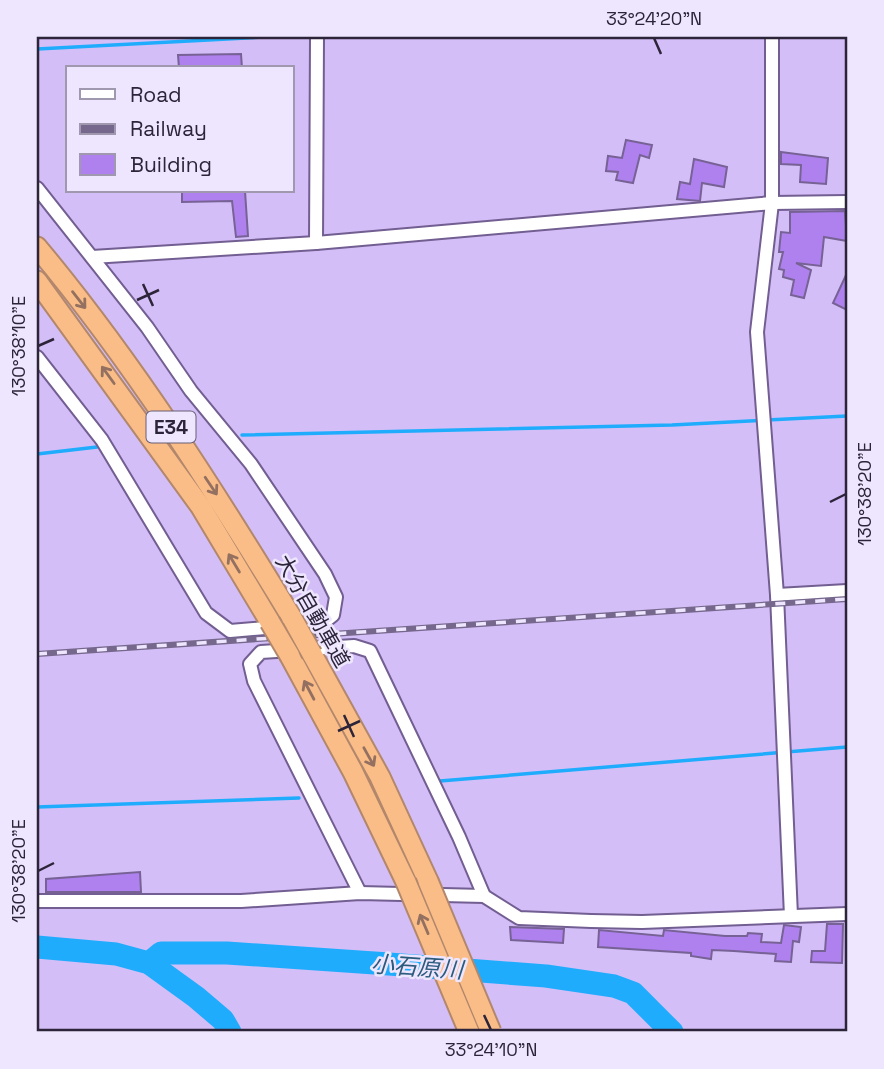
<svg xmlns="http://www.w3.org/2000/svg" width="884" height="1069" viewBox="0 0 884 1069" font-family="'Space Grotesk','Noto Sans JP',sans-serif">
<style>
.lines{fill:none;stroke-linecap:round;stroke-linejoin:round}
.stream{stroke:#20acfd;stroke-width:3.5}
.river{stroke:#20acfd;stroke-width:23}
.building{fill:#af81ee;stroke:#776295;stroke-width:2}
.minor-casing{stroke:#725e91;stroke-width:16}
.highway-casing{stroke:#b2876c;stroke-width:23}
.minor{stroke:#fff;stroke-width:12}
.highway{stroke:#fabd88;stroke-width:19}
.rail-casing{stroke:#76688d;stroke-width:6}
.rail{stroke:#eee6fe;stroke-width:3.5;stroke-dasharray:10;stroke-linecap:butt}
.highway-bridge-casing{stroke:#b2876c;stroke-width:23;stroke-linecap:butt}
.highway-bridge{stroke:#fabd88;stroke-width:19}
.oneway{stroke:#937060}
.ticks{fill:none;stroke:#2c2439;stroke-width:2.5}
.labels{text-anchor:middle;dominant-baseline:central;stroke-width:5;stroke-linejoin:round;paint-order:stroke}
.shield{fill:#eee6fe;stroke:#665e74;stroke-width:2}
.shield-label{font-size:19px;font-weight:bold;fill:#2c2439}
.street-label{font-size:21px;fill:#2c2439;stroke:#eee6fe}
.water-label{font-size:23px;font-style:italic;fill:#2b5b7d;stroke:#eee6fe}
.neatline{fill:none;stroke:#2c2439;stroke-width:2.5}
.ticks-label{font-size:18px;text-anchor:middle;fill:#2c2439}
</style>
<rect width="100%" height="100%" fill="#d4bef7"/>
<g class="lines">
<!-- stream -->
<g class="stream">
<polyline points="37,49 264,37"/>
<polyline points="242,435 672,425 847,416"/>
<polyline points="37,454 97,447"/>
<polyline points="440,781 847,747"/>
<polyline points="37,807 299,798"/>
</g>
<!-- river -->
<g class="river">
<polyline points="37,947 116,954 149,963 196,997 223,1020 230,1032"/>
<polyline points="149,963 161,953 227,953 389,964 546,976 614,986 633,993 672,1032"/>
</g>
</g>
<!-- building -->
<g class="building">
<polygon points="241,54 242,68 179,68 178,55"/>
<polygon points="626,140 652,145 649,158 640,155 633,183 616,180 618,172 606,171 608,156 622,158"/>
<polygon points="781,152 828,158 826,184 800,182 801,165 781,164"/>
<polygon points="694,159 727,167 724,187 702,183 700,201 677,199 680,182 690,184"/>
<polygon points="182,191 245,191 248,236 236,237 232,201 182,202"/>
<polygon points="845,211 847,241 824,237 821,266 796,263 811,270 804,298 791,295 794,280 783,277 784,270 779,269 783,252 779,252 781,232 790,233 790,212"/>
<polygon points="847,273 847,310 833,303"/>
<polygon points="140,872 141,892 46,892 46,879"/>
<polygon points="827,924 843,924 842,963 811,962 812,951 825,951"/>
<polygon points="784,925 801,927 799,942 793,941 791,962 775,961 776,954 734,951 712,950 711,959 691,956 691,953 598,947 599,930 663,936 664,930 725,936 747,936 748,933 762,934 761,942 781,943"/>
<polygon points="510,927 564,929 563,943 511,940"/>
</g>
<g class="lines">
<defs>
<g id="minor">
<polyline points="772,37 772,203 757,332 777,595 791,916"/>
<polyline points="37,188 147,327 191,391 251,464 325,574 336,597 333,615 323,623 230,631 206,613 102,440 37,357"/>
<polyline points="316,243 317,37"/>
<polyline points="92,257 316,243 772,203 847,202"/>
<polyline points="777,595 847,591"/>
<polyline points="360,893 254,681 250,664 261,652 354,646 370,651 459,837 484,896"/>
<polyline points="37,901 241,901 360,893 484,896 519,918 591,921 642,922 847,914"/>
</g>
<g id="highway">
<path d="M 37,247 C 133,362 214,490 292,618"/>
<polyline points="37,281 201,507 270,622"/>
<polyline points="312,654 380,777 428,881"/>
<polyline points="290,656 353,772 406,882"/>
</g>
</defs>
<!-- minor casing -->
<use href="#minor" class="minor-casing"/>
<!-- highway casing -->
<use href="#highway" class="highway-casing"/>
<!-- minor -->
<use href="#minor" class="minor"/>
<!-- highway -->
<use href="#highway" class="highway"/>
<defs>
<polyline id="rail" points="37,654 847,599"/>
</defs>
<!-- rail casing -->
<use href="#rail" class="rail-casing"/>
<!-- rail -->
<use href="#rail" class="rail"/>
<defs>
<g id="highway-bridge">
<polyline points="292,618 312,654"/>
<polyline points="270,622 290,656"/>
<polyline points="428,881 491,1032"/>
<polyline points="406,882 469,1032"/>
</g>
</defs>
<!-- highway-bridge casing -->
<use href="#highway-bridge" class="highway-bridge-casing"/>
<!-- highway-bridge -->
<use href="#highway-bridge" class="highway-bridge"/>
</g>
<!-- one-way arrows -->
<defs><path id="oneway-shaft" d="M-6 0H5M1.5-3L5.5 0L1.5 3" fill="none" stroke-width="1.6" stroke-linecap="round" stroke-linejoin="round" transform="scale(1.75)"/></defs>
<g class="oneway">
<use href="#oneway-shaft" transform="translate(79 300) rotate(52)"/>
<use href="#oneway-shaft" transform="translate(108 375) rotate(-126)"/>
<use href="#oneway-shaft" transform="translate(211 486) rotate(56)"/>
<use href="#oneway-shaft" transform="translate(234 563) rotate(-121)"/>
<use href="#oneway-shaft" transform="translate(309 690) rotate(-118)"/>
<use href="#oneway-shaft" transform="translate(369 757) rotate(61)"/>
<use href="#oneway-shaft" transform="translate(424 924) rotate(-113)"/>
</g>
<!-- ticks -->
<path class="ticks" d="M 654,38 L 661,54M 143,284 L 153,306M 137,300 L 159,290M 38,346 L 54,339M 830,502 L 846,494M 344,715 L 354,737M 338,731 L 360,721M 38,871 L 54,863M 484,1015 L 491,1030"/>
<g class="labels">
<!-- shield labels -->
<rect class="shield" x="146.5" y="411.5" width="49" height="31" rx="5"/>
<g class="shield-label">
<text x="171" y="427">E34</text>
</g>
<!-- street labels -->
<g class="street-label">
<text transform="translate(313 611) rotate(60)">大分自動車道</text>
</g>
<!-- water labels -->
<g class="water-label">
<text transform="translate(417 967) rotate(4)">小石原川</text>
</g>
</g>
<!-- border -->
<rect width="884" height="1069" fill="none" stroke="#eee6fe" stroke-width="77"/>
<!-- legend -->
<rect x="66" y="66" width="228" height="126" fill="#eee6fe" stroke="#a098af" stroke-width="2"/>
<rect x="80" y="89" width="35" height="10" fill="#ffffff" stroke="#a098af" stroke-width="2"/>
<text x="130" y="102" font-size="21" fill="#2c2439">Road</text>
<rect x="80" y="124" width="35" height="10" fill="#76688d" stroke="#a098af" stroke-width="2"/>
<text x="130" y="136" font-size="21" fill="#2c2439">Railway</text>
<rect x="80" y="154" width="35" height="21" fill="#af81ee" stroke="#a098af" stroke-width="2"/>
<text x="130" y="172" font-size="21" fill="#2c2439">Building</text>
<rect x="38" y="38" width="808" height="992" class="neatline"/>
<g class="ticks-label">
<text x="654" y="25">33°24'20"N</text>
<text transform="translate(19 346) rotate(-90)" y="6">130°38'10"E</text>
<text transform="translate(865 494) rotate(-90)" y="6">130°38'20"E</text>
<text transform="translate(19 871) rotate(-90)" y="6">130°38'20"E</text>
<text x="491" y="1056">33°24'10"N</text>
</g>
</svg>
